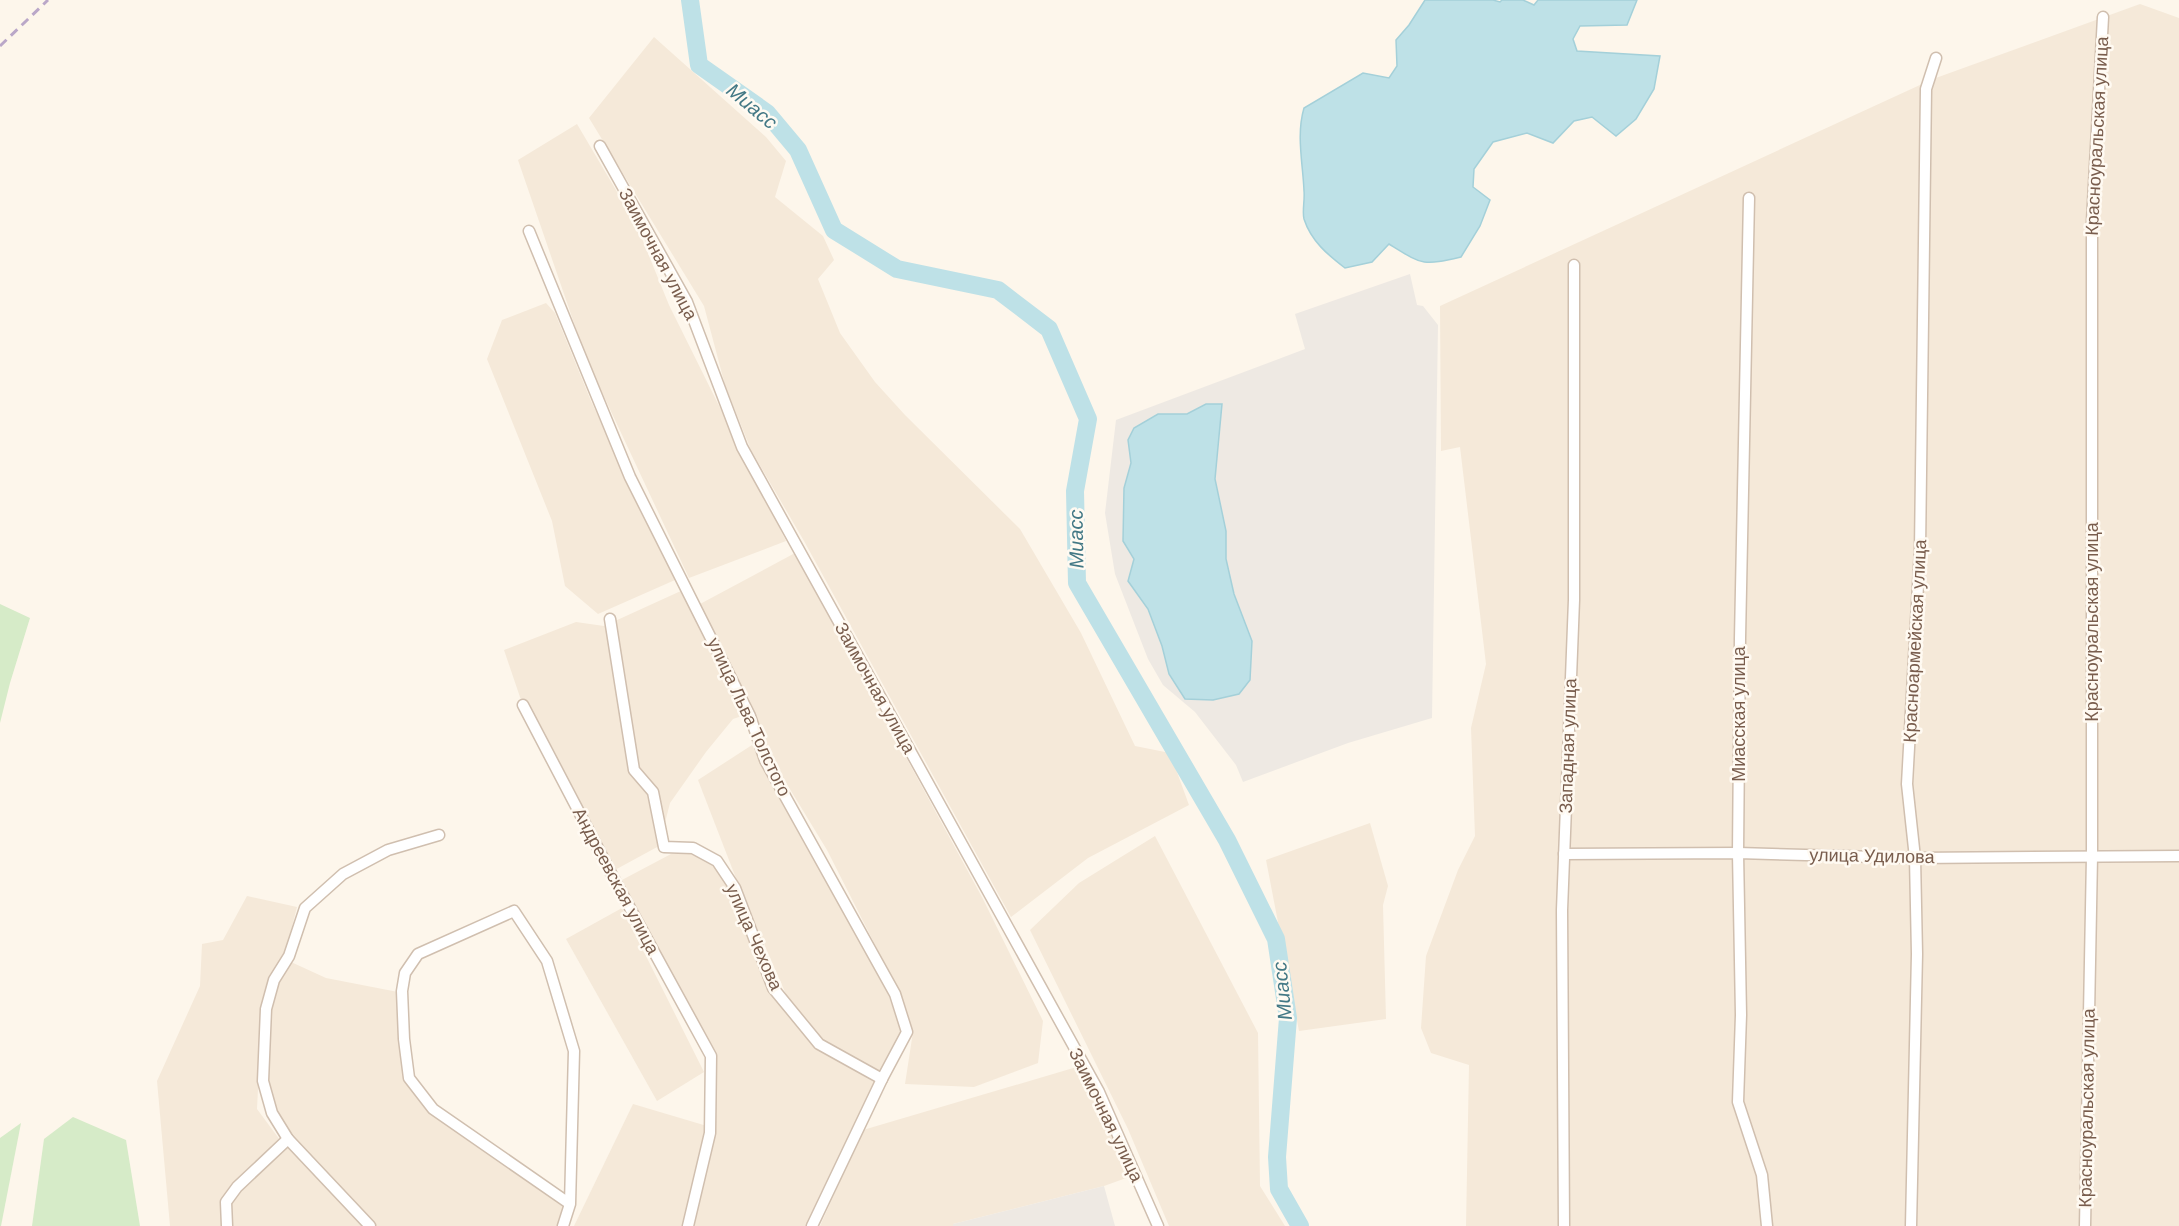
<svg xmlns="http://www.w3.org/2000/svg" width="2179" height="1226" viewBox="0 0 2179 1226" font-family="Arial,sans-serif">
<style>
.residential{fill:#f5e9d9}
.industrial{fill:#eee9e3}
.green{fill:#d6ebc8}
.water{fill:#bee1e7;stroke:#a4d0d9;stroke-width:1.5}
.lines{fill:none;stroke-linecap:round;stroke-linejoin:round}
.river{stroke:#bee1e7;stroke-width:18}
.street-casing{stroke:#d0bfaf;stroke-width:13}
.street{stroke:#fff;stroke-width:10}
.rail{stroke:#baa7c8;stroke-width:3;stroke-dasharray:9 6;stroke-linecap:butt}
.labels{text-anchor:middle;dominant-baseline:central;stroke-width:5;stroke-linejoin:round;paint-order:stroke}
.street-label{font-size:18px;fill:#795d4d;stroke:#fffaf2}
.water-label{font-size:20px;font-style:italic;fill:#437885;stroke:#fffaf2}
</style>
<rect width="100%" height="100%" fill="#fdf6eb"/>
<!-- residential -->
<g class="residential">
<polygon points="2140,4 2179,18 2179,1226 1466,1226 1469,1065 1431,1053 1421,1028 1426,956 1458,870 1475,836 1471,728 1486,664 1460,447 1441,451 1440,306 1933,79"/>
<polygon points="654,37 766,137 786,161 775,197 823,236 834,260 818,279 840,333 875,382 905,415 1020,529 1081,633 1135,746 1170,753 1189,805 1088,858 1011,917 804,541 751,450 725,385 704,306 589,118"/>
<polygon points="577,124 636,224 669,305 786,541 689,578 586,358 518,160"/>
<polygon points="546,303 555,313 591,401 675,580 598,614 565,586 552,521 487,359 502,320"/>
<polygon points="795,553 983,899 1043,1021 1038,1063 974,1087 905,1084 913,1032 899,992 827,850 771,758 700,604"/>
<polygon points="683,590 745,715 733,719 706,752 670,803 659,846 613,871 521,700 504,650 576,622 604,626"/>
<polygon points="752,745 888,994 901,1031 880,1072 821,1040 788,999 739,886 698,780"/>
<polygon points="1370,823 1388,886 1383,905 1386,1019 1299,1031 1266,860"/>
<polygon points="1155,836 1258,1033 1260,1186 1285,1226 1169,1226 1128,1129 1030,930 1079,883"/>
<polygon points="693,853 714,865 731,891 770,991 818,1048 875,1083 807,1226 692,1226 713,1140 715,1053 620,881 671,854"/>
<polygon points="247,896 297,907 285,954 262,1009 257,1109 280,1140 224,1201 223,1226 170,1226 157,1081 200,986 202,944 223,940"/>
<polygon points="622,908 704,1072 657,1101 566,939"/>
<polygon points="291,962 326,978 398,992 413,1090 566,1206 557,1226 375,1226 290,1135 275,1112 267,1081 269,1007 278,980"/>
<polygon points="1080,1066 1109,1125 1129,1177 1104,1186 953,1224 953,1226 820,1226 863,1130"/>
<polygon points="633,1104 707,1126 685,1226 574,1226"/>
<polygon points="287,1147 291,1147 365,1226 232,1226 230,1219 232,1200"/>
</g>
<!-- industrial -->
<g class="industrial">
<polygon points="1410,274 1417,305 1423,306 1438,325 1432,718 1348,743 1243,782 1236,765 1195,712 1163,685 1148,659 1115,574 1105,513 1116,420 1305,349 1295,314"/>
<polygon points="1104,1186 1115,1226 953,1226 953,1224"/>
</g>
<!-- green -->
<g class="green">
<polygon points="0,604 30,618 10,683 0,723"/>
<polygon points="73,1117 126,1140 140,1226 32,1226 44,1139"/>
<polygon points="21,1123 1,1226 0,1226 0,1138"/>
</g>
<!-- water -->
<g class="water">
<path d="M 1425,0 L 1493,0 L 1500,2 L 1502,0 L 1523,0 L 1534,5 L 1538,0 L 1637,0 L 1627,25 L 1580,26 L 1573,39 L 1577,51 L 1660,56 L 1654,89 L 1636,119 L 1616,136 L 1592,117 L 1574,121 L 1553,143 L 1527,133 L 1493,142 L 1474,169 L 1473,187 L 1490,200 L 1480,226 L 1461,257 C 1422,266 1423,265 1389,244 L 1372,262 L 1345,268 C 1328,255 1311,241 1304,219 C 1302,211 1305,200 1304,191 C 1303,164 1296,135 1304,108 L 1363,73 L 1389,78 L 1397,66 L 1396,40 L 1409,25 Z"/>
<polygon points="1206,404 1222,404 1215,479 1226,531 1226,559 1234,594 1252,641 1250,680 1239,694 1213,700 1185,699 1169,674 1162,646 1148,609 1128,581 1134,559 1123,541 1124,488 1131,463 1128,440 1134,428 1158,414 1187,414"/>
</g>
<g class="lines">
<!-- river -->
<polyline class="river" points="690,0 699,65 767,113 798,150 834,230 897,269 998,290 1049,329 1088,419 1075,491 1077,583 1227,840 1276,939 1288,1018 1277,1157 1279,1189 1300,1226"/>
<defs>
<g id="street">
<polyline points="600,146 687,302 742,447 1099,1092 1158,1226"/>
<polyline points="1749,198 1740,638 1738,853 1741,1015 1738,1102 1762,1175 1767,1226"/>
<polyline points="529,231 630,477 750,716 765,760 895,994 907,1032 882,1079 812,1226"/>
<polyline points="610,619 634,770 653,792 664,847 693,848 717,861 735,888 773,988 819,1044 882,1079"/>
<polyline points="523,705 613,877 711,1056 710,1133 688,1226"/>
<polyline points="1564,854 1738,853 1915,858 2179,856"/>
<polyline points="227,1226 226,1202 237,1187 288,1139"/>
<polyline points="370,1226 288,1139 272,1113 263,1081 266,1009 274,980 289,956 305,908 343,874 388,850 439,835"/>
<polyline points="563,1226 570,1204 574,1051 547,961 514,911 418,954 405,973 402,991 404,1039 409,1078 433,1109 570,1204"/>
<polyline points="1564,1226 1562,910 1574,600 1574,265"/>
<polyline points="1911,1226 1917,954 1915,858 1907,784 1920,549 1926,89 1936,58"/>
<polyline points="2085,1226 2092,856 2092,221 2103,17"/>
</g>
</defs>
<!-- street casing -->
<use href="#street" class="street-casing"/>
<!-- street -->
<use href="#street" class="street"/>
<!-- rail -->
<polyline class="rail" points="0,46 48,0"/>
</g>
<g class="labels">
<!-- street labels -->
<g class="street-label">
<text transform="translate(2097 136) rotate(-87)">Красноуральская улица</text>
<text transform="translate(658 254) rotate(62)">Заимочная улица</text>
<text transform="translate(2092 622) rotate(-90)">Красноуральская улица</text>
<text transform="translate(1915 641) rotate(-87)">Красноармейская улица</text>
<text transform="translate(875 688) rotate(61)">Заимочная улица</text>
<text transform="translate(1739 714) rotate(-90)">Миасская улица</text>
<text transform="translate(749 717) rotate(65)">улица Льва Толстого</text>
<text transform="translate(1568 746) rotate(-88)">Западная улица</text>
<text transform="translate(1872 856) rotate(1)">улица Удилова</text>
<text transform="translate(616 881) rotate(62)">Андреевская улица</text>
<text transform="translate(754 937) rotate(66)">улица Чехова</text>
<text transform="translate(2087 1108) rotate(-89)">Красноуральская улица</text>
<text transform="translate(1106 1115) rotate(64)">Заимочная улица</text>
</g>
<!-- water labels -->
<g class="water-label">
<text transform="translate(752 106) rotate(40)">Миасс</text>
<text transform="translate(1076 539) rotate(-91)">Миасс</text>
<text transform="translate(1282 991) rotate(-96)">Миасс</text>
</g>
</g>
</svg>
